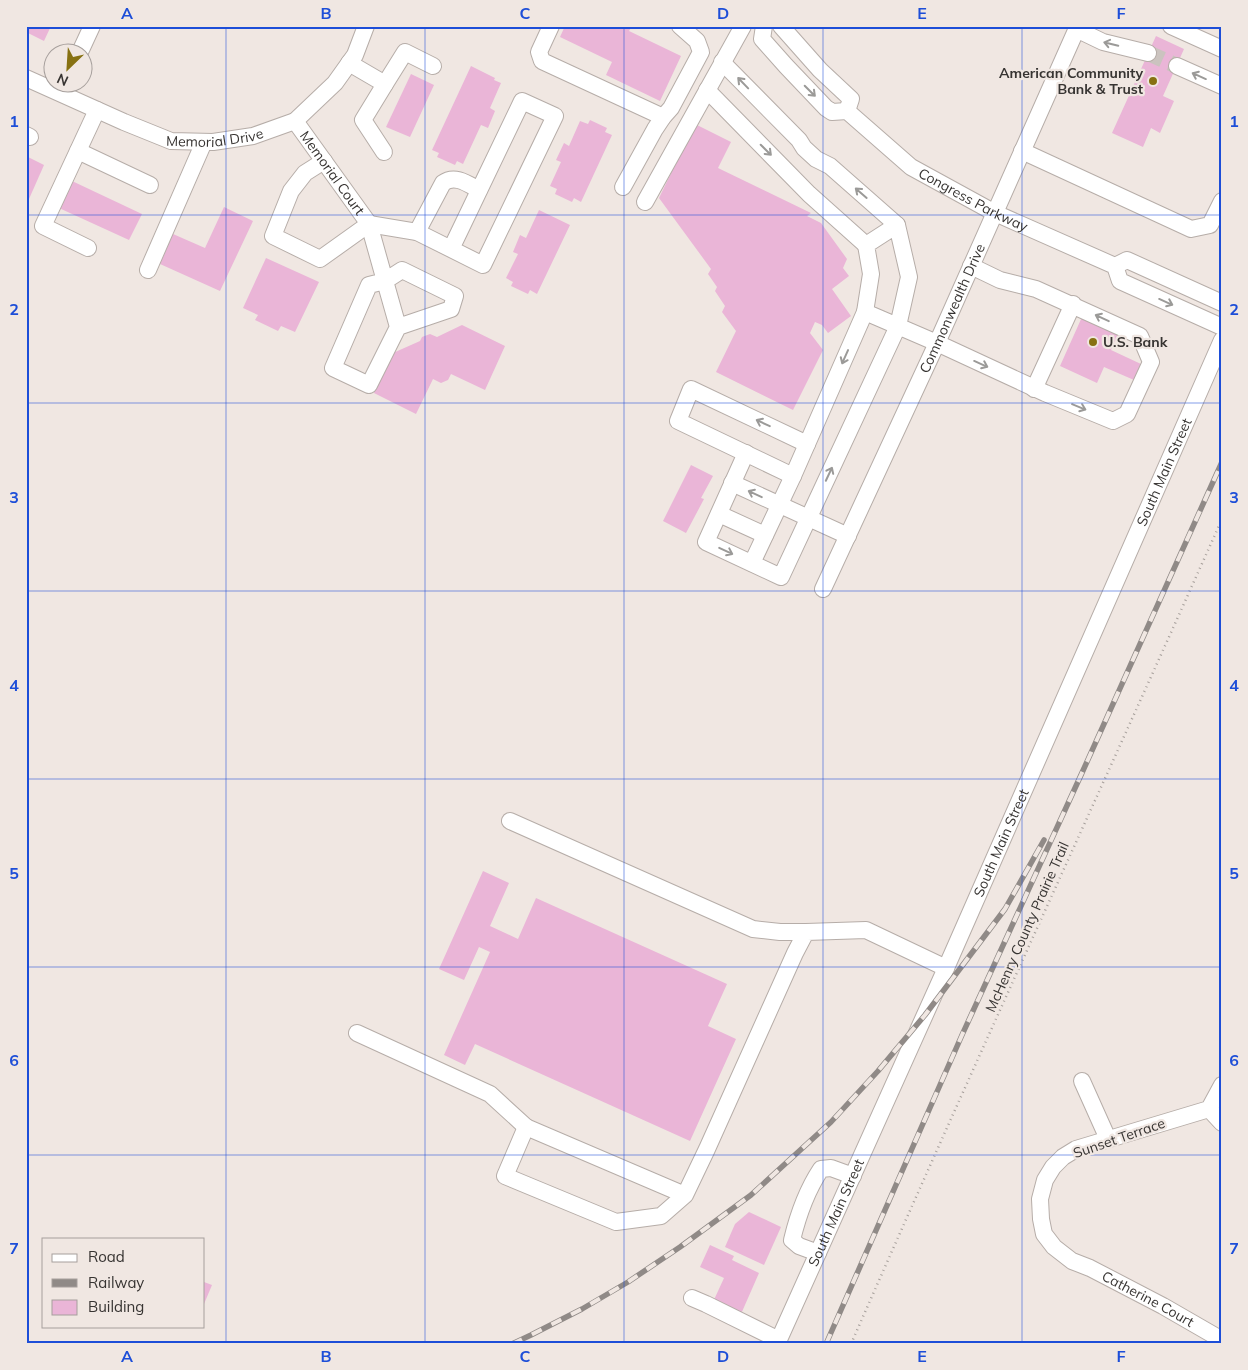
<svg xmlns="http://www.w3.org/2000/svg" width="1248" height="1370" viewBox="0 0 1248 1370" font-family="Mulish,sans-serif">
<style>
.building{fill:#eab5d7}
.lines{fill:none;stroke-linecap:round;stroke-linejoin:round}
.minor-tunnel{stroke:#cbc3bf;stroke-width:16;stroke-dasharray:16 8;stroke-linecap:butt}
.minor-casing{stroke:#b6ada8;stroke-width:18}
.path{stroke:#a7a09c;stroke-width:2.5;stroke-dasharray:1 4;stroke-linecap:butt}
.minor{stroke:#fff;stroke-width:16}
.rail-casing{stroke:#908a87;stroke-width:5.5}
.rail{stroke:#f0e7e2;stroke-width:4;stroke-dasharray:11;stroke-linecap:butt}
.oneway{stroke:#9b9a98}
.grid{fill:none;stroke:#1d4ed8;stroke-width:1;stroke-opacity:0.55}
.poi-dot{fill:#877112;stroke:#f0e7e2;stroke-width:2}
.labels{text-anchor:middle;dominant-baseline:central;stroke-width:4.5;stroke-linejoin:round;paint-order:stroke}
.poi-label{font-size:14px;font-weight:bold;fill:#373432;stroke:#f0e7e2;text-anchor:end}
.street-label{font-size:14px;fill:#373432;stroke:#f0e7e2}
.neatline{fill:none;stroke:#1d4ed8;stroke-width:2}
.grid-label{font-size:16px;text-anchor:middle;font-weight:bold;fill:#1d4ed8}
</style>
<rect width="100%" height="100%" fill="#f0e7e2"/>
<!-- building -->
<g class="building">
<polygon points="26,26 51,26 44,41 26,32"/>
<polygon points="565,26 632,26 629,31 681,56 660,101 606,75 612,62 560,37"/>
<polygon points="1156,36 1184,49 1163,96 1174,101 1160,133 1151,128 1143,147 1112,133"/>
<polygon points="471,66 495,78 494,80 501,83 490,108 495,111 488,128 481,125 463,164 457,161 455,165 437,157 439,153 432,150"/>
<polygon points="411,74 434,85 410,137 386,127"/>
<polygon points="590,120 607,128 605,132 612,135 581,202 574,198 572,202 555,194 557,189 550,186 561,162 556,160 564,143 569,146 580,121 588,124"/>
<polygon points="695,124 731,142 718,168 811,213 807,216 821,223 847,259 843,268 849,276 832,289 851,316 828,333 822,325 815,322 810,333 823,350 793,410 716,372 736,331 722,312 725,306 715,291 717,287 708,274 711,269 659,198"/>
<polygon points="26,156 44,165 29,199 26,198"/>
<polygon points="72,181 142,214 129,240 59,208"/>
<polygon points="224,207 253,221 220,291 160,264 173,234 205,248"/>
<polygon points="539,210 570,225 537,294 530,290 528,294 511,286 513,282 506,278 518,254 513,252 520,235 526,238"/>
<polygon points="266,258 319,282 295,332 281,326 278,331 255,320 258,315 243,308"/>
<polygon points="1082,317 1119,333 1111,350 1141,364 1134,380 1104,367 1097,383 1060,366"/>
<polygon points="462,325 505,346 485,390 451,374 448,380 441,383 433,379 416,414 374,393 393,353 420,341 422,337 430,334 437,337"/>
<polygon points="691,465 713,476 701,498 704,499 686,533 663,521"/>
<polygon points="483,871 509,883 490,926 518,939 536,898 727,984 708,1026 736,1039 690,1141 475,1044 465,1065 444,1055 490,952 479,947 464,980 439,969"/>
<polygon points="749,1212 781,1227 764,1265 725,1247 735,1224"/>
<polygon points="710,1245 734,1256 732,1260 759,1273 741,1314 713,1302 724,1278 700,1267"/>
<polygon points="204,1282 212,1285 204,1304"/>
</g>
<g class="lines">
<!-- minor-tunnel -->
<polyline class="minor-tunnel" points="1148,53 1177,66"/>
<defs>
<g id="minor">
<polyline points="551,26 539,52 542,61 663,117"/>
<path id="s1" d="M 764,26 L 762,39 L 786,66 L 826,108 L 832,112 L 847,111 L 911,167 L 995,213 L 1115,266 L 1120,281 L 1222,327"/>
<polyline points="781,26 820,70 851,99 847,111"/>
<polyline points="1171,26 1222,49"/>
<polyline points="1076,29 1103,42 1148,53"/>
<polyline points="80,52 92,26"/>
<polyline points="722,62 799,140 804,148 816,159 830,166 897,225"/>
<polyline points="349,63 385,84 363,120 384,152"/>
<polyline points="1177,66 1222,86"/>
<path id="s2" d="M 26,78 L 124,122 L 171,141 L 213,142 L 253,136 L 295,121 L 335,83 L 355,55 L 366,26"/>
<polyline points="385,84 405,52 433,66"/>
<polyline points="707,90 809,194 866,245"/>
<path id="s3" d="M 295,121 L 369,224 L 385,281 L 369,285 L 333,368 L 369,385 L 398,327 L 451,309 L 455,296 L 402,270 L 385,281 L 398,327"/>
<polyline points="26,135 30,137"/>
<polyline points="78,151 150,185"/>
<polyline points="1022,151 1191,229 1210,225 1222,201"/>
<polyline points="324,161 305,173 291,191 273,236 320,259 369,224 417,232 483,265 555,116 522,101 451,249"/>
<polyline points="623,187 655,129 663,117 671,108 701,52 697,41 680,26"/>
<polyline points="645,202 743,26"/>
<path d="M 417,232 L 443,183 C 455,174 468,184 479,190"/>
<polyline points="88,248 43,226 97,110"/>
<polyline points="1115,266 1127,260 1222,303"/>
<polyline points="148,270 204,142"/>
<polyline points="1034,389 1073,304"/>
<polyline points="746,453 706,542 781,577 898,326 909,277 897,225 866,245 871,274 865,312 937,343 1045,393 1113,421 1127,414 1151,362 1140,336 1036,289 1000,280 971,266"/>
<polyline points="793,476 678,421 691,389 807,444"/>
<polyline points="732,483 848,536"/>
<polyline points="719,514 765,535"/>
<polyline points="752,563 793,476 865,312"/>
<path id="s4" d="M 823,589 L 937,343 L 1078,26"/>
<polyline points="510,821 753,929 780,932 806,932"/>
<polyline points="357,1033 490,1094 526,1127"/>
<polyline points="1082,1081 1108,1139"/>
<path id="s5" d="M 1222,1085 L 1209,1109 L 1076,1149 L 1063,1157 L 1053,1167 L 1045,1180 L 1040,1199 L 1041,1219 L 1044,1234 L 1054,1247 L 1072,1261 L 1090,1268 L 1163,1306 L 1222,1340"/>
<polyline points="1209,1109 1222,1123"/>
<polyline points="685,1195 661,1216 616,1222 505,1176 526,1127 685,1195 707,1149 795,953 806,932 866,930 946,968"/>
<path d="M 818,1253 L 799,1246 L 792,1240 C 798,1215 807,1190 821,1169 L 831,1168 L 853,1176"/>
<polyline points="692,1298 706,1304 779,1340"/>
<path id="s6" d="M 777,1344 L 946,968 L 1222,340"/>
</g>
</defs>
<!-- minor casing -->
<use href="#minor" class="minor-casing"/>
<!-- path -->
<path class="path" d="M 851,1344 C 972,1068 1099,794 1222,519"/>
<!-- minor -->
<use href="#minor" class="minor"/>
<defs>
<g id="rail">
<polyline points="512,1344 531,1335 582,1309 628,1282 680,1247 751,1195 831,1122 878,1071 925,1015 1005,909 1044,840"/>
<polyline points="826,1344 962,1035 1081,775 1222,462"/>
</g>
</defs>
<!-- rail casing -->
<use href="#rail" class="rail-casing"/>
<!-- rail -->
<use href="#rail" class="rail"/>
</g>
<!-- one-way arrows -->
<defs><path id="oneway-shaft" d="M-6 0H5M1.5-3L5.5 0L1.5 3" fill="none" stroke-width="1.6" stroke-linecap="round" stroke-linejoin="round" transform="scale(1.25)"/></defs>
<g class="oneway">
<use href="#oneway-shaft" transform="translate(1111 44) rotate(-166)"/>
<use href="#oneway-shaft" transform="translate(1199 76) rotate(-156)"/>
<use href="#oneway-shaft" transform="translate(743 83) rotate(-134)"/>
<use href="#oneway-shaft" transform="translate(810 91) rotate(45)"/>
<use href="#oneway-shaft" transform="translate(766 150) rotate(45)"/>
<use href="#oneway-shaft" transform="translate(861 193) rotate(-139)"/>
<use href="#oneway-shaft" transform="translate(1166 302) rotate(24)"/>
<use href="#oneway-shaft" transform="translate(1102 318) rotate(-155)"/>
<use href="#oneway-shaft" transform="translate(845 357) rotate(114)"/>
<use href="#oneway-shaft" transform="translate(981 364) rotate(24)"/>
<use href="#oneway-shaft" transform="translate(1079 407) rotate(22)"/>
<use href="#oneway-shaft" transform="translate(763 423) rotate(-155)"/>
<use href="#oneway-shaft" transform="translate(829 474) rotate(-65)"/>
<use href="#oneway-shaft" transform="translate(755 494) rotate(-155)"/>
<use href="#oneway-shaft" transform="translate(726 551) rotate(25)"/>
</g>
<!-- grid -->
<path class="grid" d="M 226,26 L 226,1344M 425,26 L 425,1344M 624,26 L 624,1344M 823,26 L 823,1344M 1022,26 L 1022,1344M 26,215 L 1222,215M 26,403 L 1222,403M 26,591 L 1222,591M 26,779 L 1222,779M 26,967 L 1222,967M 26,1155 L 1222,1155"/>
<!-- markers -->
<g class="poi-dot">
<circle cx="1153" cy="81" r="5"/>
<circle cx="1093" cy="342" r="5"/>
</g>
<g class="labels">
<!-- poi labels -->
<g class="poi-label">
<text x="1143" y="73">American Community<tspan x="1143" dy="16">Bank &amp; Trust</tspan></text>
<text x="1103" y="342" text-anchor="start">U.S. Bank</text>
</g>
<!-- street labels -->
<g class="street-label">
<text stroke="none"><textPath href="#s2" startOffset="202">Memorial Drive</textPath></text>
<text stroke="none"><textPath href="#s3" startOffset="64">Memorial Court</textPath></text>
<text stroke="none"><textPath href="#s1" startOffset="285">Congress Parkway</textPath></text>
<text stroke="none"><textPath href="#s4" startOffset="309">Commonwealth Drive</textPath></text>
<text stroke="none"><textPath href="#s6" startOffset="954">South Main Street</textPath></text>
<text stroke="none"><textPath href="#s6" startOffset="549">South Main Street</textPath></text>
<text transform="translate(1027 927) rotate(-66)">McHenry County Prairie Trail</text>
<text transform="translate(1119 1138) rotate(-19)">Sunset Terrace</text>
<text stroke="none"><textPath href="#s6" startOffset="144">South Main Street</textPath></text>
<text stroke="none"><textPath href="#s5" startOffset="390">Catherine Court</textPath></text>
</g>
</g>
<!-- border -->
<rect width="1248" height="1370" fill="none" stroke="#f0e7e2" stroke-width="55"/>
<!-- legend -->
<rect x="42" y="1238" width="162" height="90" fill="#f0e7e2" stroke="#a69f9c"/>
<rect x="52" y="1254" width="25" height="8" fill="#ffffff" stroke="#a69f9c"/>
<text x="88" y="1262" font-size="15" fill="#373432">Road</text>
<rect x="52" y="1279" width="25" height="8" fill="#908a87" stroke="#a69f9c"/>
<text x="88" y="1288" font-size="15" fill="#373432">Railway</text>
<rect x="52" y="1300" width="25" height="15" fill="#eab5d7" stroke="#a69f9c"/>
<text x="88" y="1312" font-size="15" fill="#373432">Building</text>
<!-- north arrow -->
<g transform="translate(68 68) rotate(205)"><circle r="24" fill="#f0e7e2" stroke="#a69f9c"/>
<path d="M0-4L9 19L0 12L-9 19Z" fill="#877112"/>
<text y="-8" font-size="14" font-weight="bold" text-anchor="middle" fill="#373432">N</text>
</g>
<rect x="28" y="28" width="1192" height="1314" class="neatline"/>
<g class="grid-label">
<text x="127" y="19">A</text>
<text x="326" y="19">B</text>
<text x="525" y="19">C</text>
<text x="723" y="19">D</text>
<text x="922" y="19">E</text>
<text x="1121" y="19">F</text>
<text x="14" y="127">1</text>
<text x="1234" y="127">1</text>
<text x="14" y="315">2</text>
<text x="1234" y="315">2</text>
<text x="14" y="503">3</text>
<text x="1234" y="503">3</text>
<text x="14" y="691">4</text>
<text x="1234" y="691">4</text>
<text x="14" y="879">5</text>
<text x="1234" y="879">5</text>
<text x="14" y="1066">6</text>
<text x="1234" y="1066">6</text>
<text x="14" y="1254">7</text>
<text x="1234" y="1254">7</text>
<text x="127" y="1362">A</text>
<text x="326" y="1362">B</text>
<text x="525" y="1362">C</text>
<text x="723" y="1362">D</text>
<text x="922" y="1362">E</text>
<text x="1121" y="1362">F</text>
</g>
</svg>
